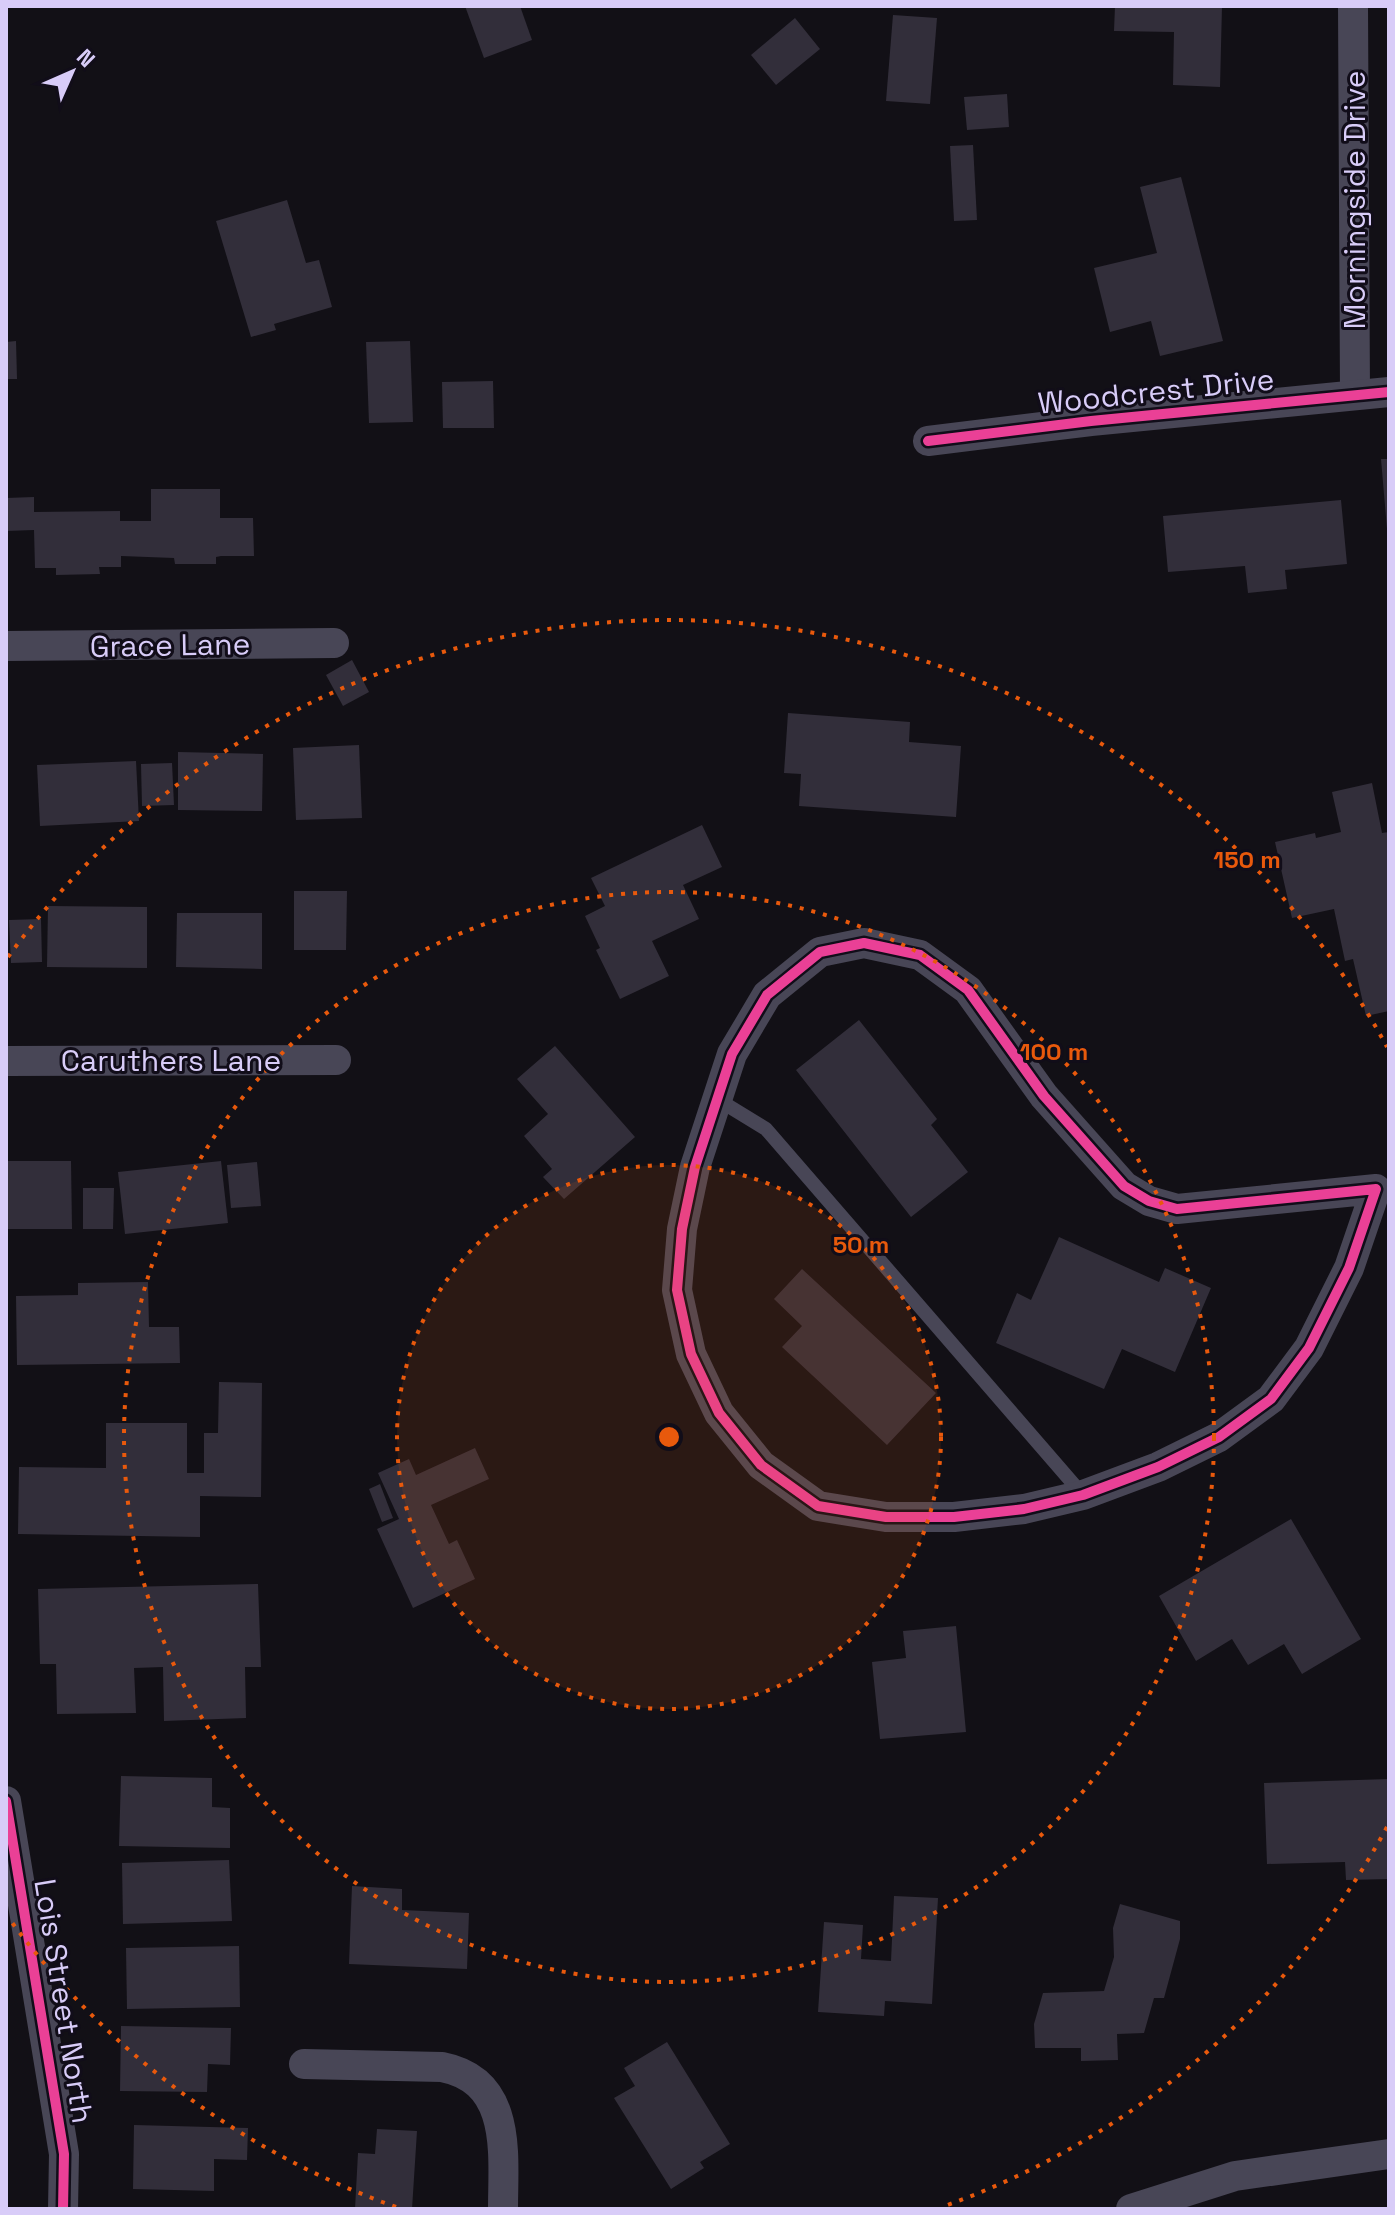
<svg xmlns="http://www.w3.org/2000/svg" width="1395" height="2215" viewBox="0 0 1395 2215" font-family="'Space Grotesk',sans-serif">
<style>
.building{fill:#322e3a}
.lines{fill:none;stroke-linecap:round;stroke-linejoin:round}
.lane{stroke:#484656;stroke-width:14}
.street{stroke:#484656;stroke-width:30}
.cycleway-casing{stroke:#110d19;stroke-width:15}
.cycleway{stroke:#ea4096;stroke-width:10}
.ring{fill:none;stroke:#e8590c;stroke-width:4;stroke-dasharray:4 8}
.labels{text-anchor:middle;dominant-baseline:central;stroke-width:6;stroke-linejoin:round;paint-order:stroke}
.street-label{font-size:30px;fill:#d8ccf8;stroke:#110d19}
.centre{fill:#e8590c;stroke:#110d19;stroke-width:4}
.ring-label{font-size:24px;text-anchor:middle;font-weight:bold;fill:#e8590c;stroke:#110d19;stroke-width:6;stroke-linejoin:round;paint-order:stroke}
</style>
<rect width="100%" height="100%" fill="#121016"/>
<!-- building -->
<g class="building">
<polygon points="465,6 520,6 532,40 484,58"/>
<polygon points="1115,6 1222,6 1220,87 1173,85 1174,32 1114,31"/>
<polygon points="893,15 937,18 930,104 886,101"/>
<polygon points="795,18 820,49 776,85 751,55"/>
<polygon points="1007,94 1009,127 967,130 964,97"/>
<polygon points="973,145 977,220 954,221 950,146"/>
<polygon points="1181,177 1223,341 1160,356 1151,321 1110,332 1094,268 1157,253 1140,187"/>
<polygon points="287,200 306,263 319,260 332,307 274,324 276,330 251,337 216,221"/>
<polygon points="16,341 17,379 6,379 6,342"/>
<polygon points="410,341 413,422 369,423 366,342"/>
<polygon points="493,381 494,428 443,428 442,382"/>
<polygon points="1381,459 1389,459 1389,529 1387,529"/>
<polygon points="151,489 220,489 220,518 253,518 254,556 221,556 216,557 216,564 175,564 174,558 121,556 121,567 99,567 100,574 56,575 56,568 35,568 34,530 6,531 6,498 34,497 34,512 120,511 120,521 151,521"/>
<polygon points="1341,500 1347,564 1285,570 1287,589 1248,593 1245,566 1168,572 1163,516"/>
<polygon points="352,660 369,692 343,706 326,675"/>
<polygon points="788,713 910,722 909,742 961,746 956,817 799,806 801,774 784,773"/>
<polygon points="359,745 362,818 296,820 293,748"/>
<polygon points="178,752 263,754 262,811 178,810"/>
<polygon points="136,761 139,821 40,826 37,765"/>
<polygon points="172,763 174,805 142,806 141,764"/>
<polygon points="1372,783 1382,833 1389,832 1389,1011 1366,1016 1353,959 1345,961 1334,909 1292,918 1275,842 1315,833 1316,838 1341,832 1332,792"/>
<polygon points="702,825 722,867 683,885 699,919 652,941 669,976 620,999 596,950 600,948 585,916 605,906 591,878"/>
<polygon points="294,891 347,891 346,950 294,950"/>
<polygon points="48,906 147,907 147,968 47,967"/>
<polygon points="177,913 262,913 262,969 176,967"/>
<polygon points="41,919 42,962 11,963 9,920"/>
<polygon points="859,1020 937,1119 931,1125 968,1172 911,1217 796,1070"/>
<polygon points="555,1046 635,1137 564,1199 543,1177 552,1169 524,1136 548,1114 517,1079"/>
<polygon points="6,1161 71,1161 72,1229 6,1229"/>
<polygon points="221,1161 228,1223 125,1234 118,1172"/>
<polygon points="257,1162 261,1206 231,1208 227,1165"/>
<polygon points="83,1188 114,1188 113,1229 83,1229"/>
<polygon points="1059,1237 1159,1282 1165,1268 1211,1288 1175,1372 1122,1349 1104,1389 996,1343 1017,1293 1031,1300"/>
<polygon points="802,1269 936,1393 887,1445 782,1347 802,1326 774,1299"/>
<polygon points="148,1282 149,1327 179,1327 180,1363 17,1365 16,1296 78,1295 78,1283"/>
<polygon points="219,1382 262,1383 261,1497 200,1496 200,1537 18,1534 19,1467 106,1468 106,1423 187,1423 187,1473 204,1473 204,1433 218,1433"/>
<polygon points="475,1448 489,1479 431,1505 449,1544 457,1540 475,1579 413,1608 377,1529 399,1519 378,1473 409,1459 416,1475"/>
<polygon points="380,1484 393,1518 382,1522 369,1489"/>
<polygon points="1291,1519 1361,1639 1302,1674 1284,1644 1248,1665 1232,1639 1196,1661 1159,1596"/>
<polygon points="258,1584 261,1667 245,1667 246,1718 164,1721 163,1667 134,1668 136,1713 57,1714 56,1664 40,1664 38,1589"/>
<polygon points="956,1626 966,1732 880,1739 872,1662 906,1658 903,1631"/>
<polygon points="121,1776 212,1778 212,1807 230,1808 230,1848 119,1846"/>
<polygon points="1389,1779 1389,1879 1346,1880 1345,1862 1267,1864 1264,1783"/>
<polygon points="229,1860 232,1921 123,1924 122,1863"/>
<polygon points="352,1886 402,1889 402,1910 469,1913 467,1969 349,1964"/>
<polygon points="894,1896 938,1898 932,2004 885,2001 884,2016 818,2012 824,1922 863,1925 861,1959 891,1961"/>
<polygon points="1120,1904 1180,1921 1180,1939 1164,1998 1154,1998 1144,2033 1117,2034 1118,2060 1081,2061 1081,2048 1035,2048 1034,2024 1043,1993 1104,1991 1114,1957 1113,1928"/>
<polygon points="239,1946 240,2007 127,2009 126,1948"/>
<polygon points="121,2026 231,2028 230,2065 208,2064 207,2092 120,2091"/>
<polygon points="667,2042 730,2144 700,2162 704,2168 671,2189 614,2098 635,2086 624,2068"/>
<polygon points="134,2125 248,2128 247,2160 214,2159 214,2191 133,2189"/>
<polygon points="377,2129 417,2131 412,2209 355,2209 358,2153 375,2154"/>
</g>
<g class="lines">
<!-- lane -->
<polyline class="lane" points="717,1099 766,1129 1083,1495"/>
<!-- street -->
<g class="street">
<polyline points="1353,6 1355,394"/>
<polyline points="928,441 1091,421 1389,392"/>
<polyline points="6,646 334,643"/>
<polygon points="864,943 920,955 968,990 1044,1096 1124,1186 1149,1201 1177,1209 1376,1189 1349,1268 1309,1348 1271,1399 1219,1437 1158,1467 1083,1495 1024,1509 954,1517 886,1517 818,1506 761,1465 719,1413 691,1354 677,1290 682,1229 695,1167 732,1054 767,995 820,952"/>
<polyline points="6,1061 336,1060"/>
<polyline points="6,1801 64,2154 63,2209"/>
<path d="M 304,2064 L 442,2067 C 513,2081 503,2154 503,2209"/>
<polyline points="1131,2209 1235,2176 1389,2154"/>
</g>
<defs>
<g id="cycleway">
<polyline points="928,441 1091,421 1389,392"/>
<polygon points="864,943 920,955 968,990 1044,1096 1124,1186 1149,1201 1177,1209 1376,1189 1349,1268 1309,1348 1271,1399 1219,1437 1158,1467 1083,1495 1024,1509 954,1517 886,1517 818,1506 761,1465 719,1413 691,1354 677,1290 682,1229 695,1167 732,1054 767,995 820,952"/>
<polyline points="6,1801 64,2154 63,2209"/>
</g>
</defs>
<!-- cycleway casing -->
<use href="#cycleway" class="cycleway-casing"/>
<!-- cycleway -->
<use href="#cycleway" class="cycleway"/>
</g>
<!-- distance rings -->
<circle cx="669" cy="1437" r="272" fill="#e8590c" fill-opacity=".12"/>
<g class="ring">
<circle cx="669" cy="1437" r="272"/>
<circle cx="669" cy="1437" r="545"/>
<path d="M1387 1827A817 817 0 0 1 942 2207M396 2207A817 817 0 0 1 8 1917M8 957A817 817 0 0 1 1387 1047"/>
</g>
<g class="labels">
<!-- street labels -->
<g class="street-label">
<text transform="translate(1354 200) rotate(-90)">Morningside Drive</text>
<text transform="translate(1156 391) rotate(-6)">Woodcrest Drive</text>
<text transform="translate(170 645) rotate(-1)">Grace Lane</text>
<text x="171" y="1060">Caruthers Lane</text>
<text transform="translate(64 2001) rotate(81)">Lois Street North</text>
</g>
</g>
<circle cx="669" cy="1437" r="12" class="centre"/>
<g class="ring-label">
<text x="1247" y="868">150 m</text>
<text x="1054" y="1060">100 m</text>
<text x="861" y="1253">50 m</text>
</g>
<!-- border -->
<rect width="1395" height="2215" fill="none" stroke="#d8ccf8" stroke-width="16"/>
<!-- north arrow -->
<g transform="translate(72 72) rotate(45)" stroke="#110d19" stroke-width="6" paint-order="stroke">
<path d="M0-6L14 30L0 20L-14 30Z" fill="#d8ccf8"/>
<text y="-12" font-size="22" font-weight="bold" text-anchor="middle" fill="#d8ccf8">N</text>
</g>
</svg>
